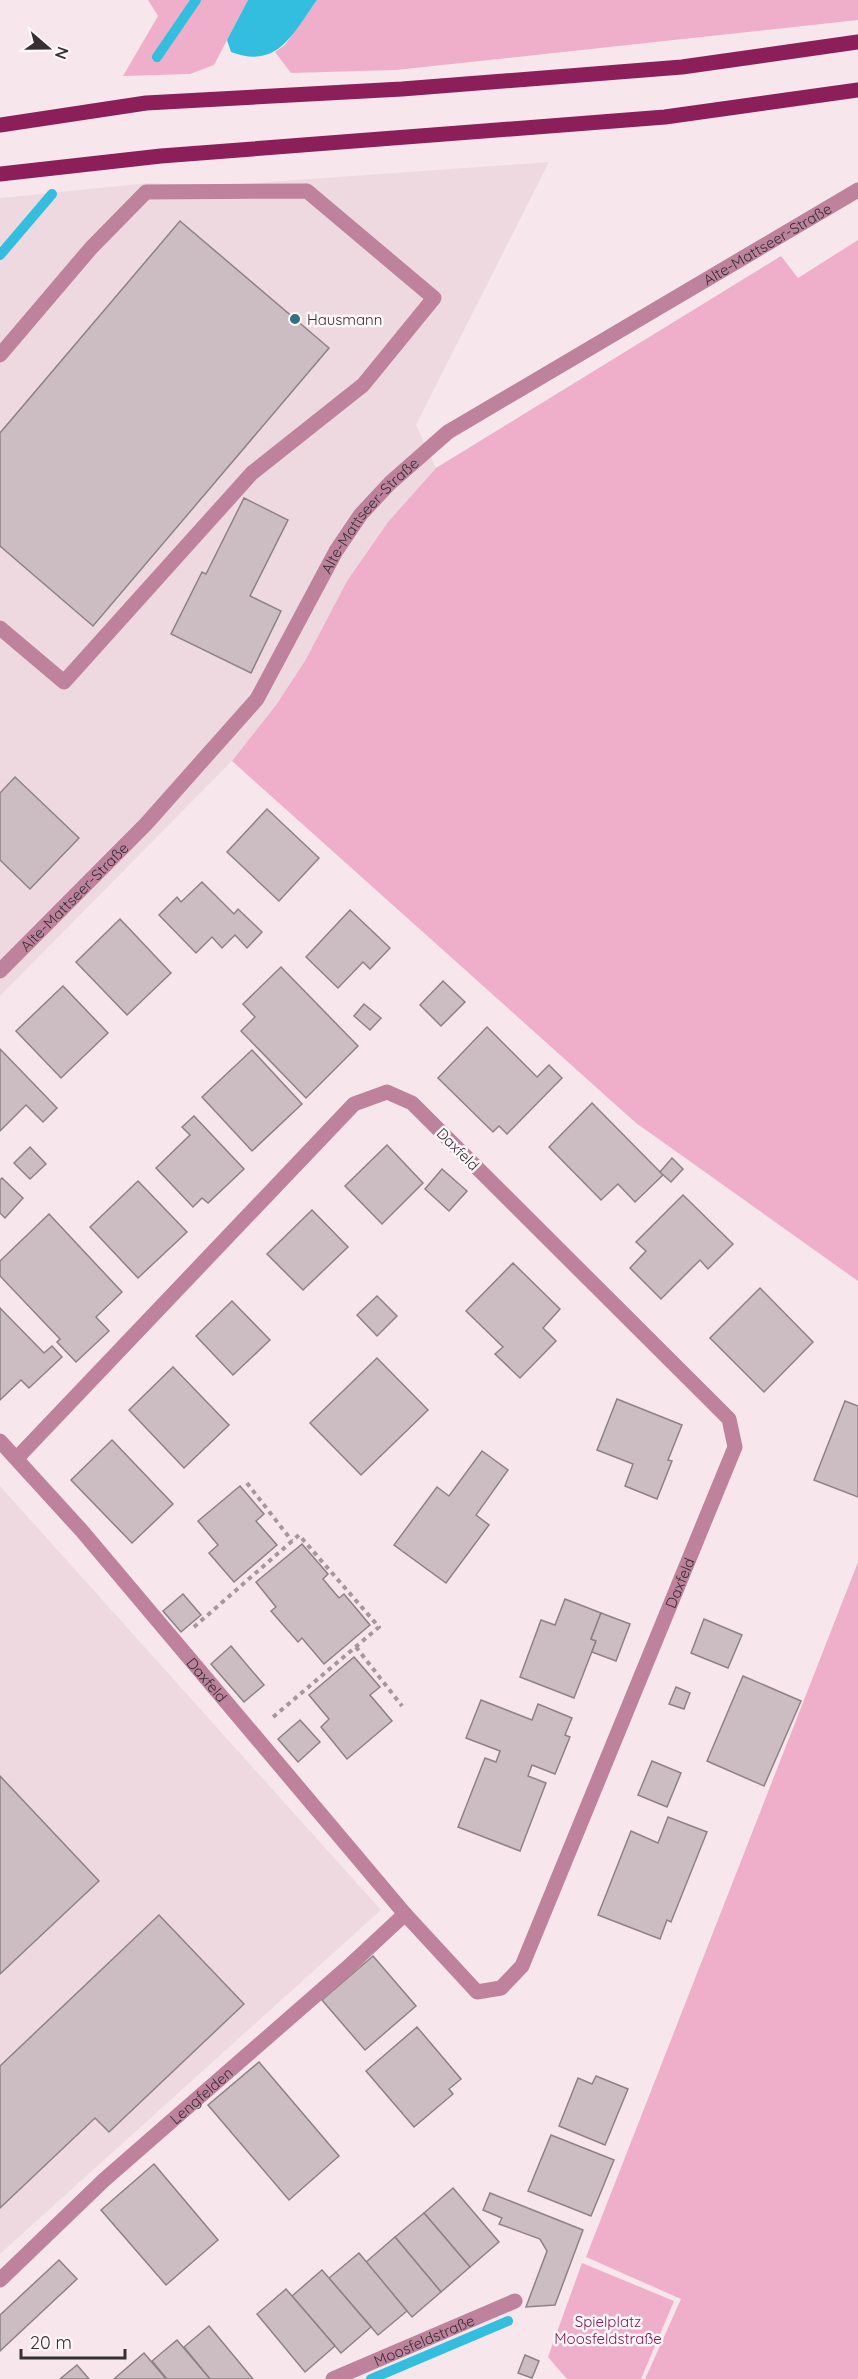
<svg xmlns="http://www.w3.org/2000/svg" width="858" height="2379" viewBox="0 0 858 2379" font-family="Quicksand,sans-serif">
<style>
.built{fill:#efd9e1}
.green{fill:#efafca}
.water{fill:#33bedf}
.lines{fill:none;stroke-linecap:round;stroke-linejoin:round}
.stream{stroke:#33bedf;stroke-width:10}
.building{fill:#cbbdc2;stroke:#8f8287;stroke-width:1.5}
.path{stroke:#a4989d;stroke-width:4;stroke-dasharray:4.5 4.5;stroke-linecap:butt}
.minor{stroke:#be829c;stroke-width:15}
.major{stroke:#8c1e5a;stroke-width:15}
.poi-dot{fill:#2f7284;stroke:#fef7fa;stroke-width:2}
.labels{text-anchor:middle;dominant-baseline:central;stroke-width:5;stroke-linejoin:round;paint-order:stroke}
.street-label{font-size:15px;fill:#363033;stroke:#fef7fa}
.poi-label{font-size:15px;fill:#363033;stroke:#fef7fa;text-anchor:start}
.park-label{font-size:15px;fill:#831753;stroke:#fef7fa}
</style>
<rect width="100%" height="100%" fill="#f7e7ed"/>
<!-- built -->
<g class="built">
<polygon points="549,162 416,425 436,468 388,522 347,581 305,661 276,705 232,761 0,996 0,198 149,183 213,186"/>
<polygon points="0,1486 381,1910 0,2254"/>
</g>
<!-- green -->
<g class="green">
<polygon points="148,0 248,0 214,65 190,74 123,76 158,16"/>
<polygon points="317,0 858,0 858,20 396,70 291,73 275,52 285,45"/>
<polygon points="858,240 858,1281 636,1123 232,761 276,705 305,661 347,581 388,522 436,468 781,256 798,278"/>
<polygon points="858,1562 858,2379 645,2379 681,2299 586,2257"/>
<polygon points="582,2263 674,2301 641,2379 567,2379 548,2357"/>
</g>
<!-- water -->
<path class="water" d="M 248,0 L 317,0 C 293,33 278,70 231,52 L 227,40 Z"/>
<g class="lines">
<!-- stream -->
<g class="stream">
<polyline points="157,57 196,0"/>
<polyline points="0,255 52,194"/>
<polyline points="371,2379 508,2321"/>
</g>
</g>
<!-- building -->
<g class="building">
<polygon points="180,221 329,348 93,626 0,546 0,433"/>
<polygon points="244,498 288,520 250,596 281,611 251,673 171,634 202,572 206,574"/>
<polygon points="15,777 79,838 30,889 0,860 0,793"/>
<polygon points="267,809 319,858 279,901 227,852"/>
<polygon points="202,882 234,914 238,909 262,932 247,948 235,935 222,948 212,937 196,953 159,915 177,897 181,902"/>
<polygon points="350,910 390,948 370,969 363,962 338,988 306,957"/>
<polygon points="120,919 171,973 127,1015 76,962"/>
<polygon points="281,967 358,1046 306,1098 241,1031 255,1017 243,1004"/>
<polygon points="443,981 465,1002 441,1026 420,1005"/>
<polygon points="63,986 108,1033 61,1078 16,1031"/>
<polygon points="364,1004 381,1018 370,1030 354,1016"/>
<polygon points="487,1027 537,1077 549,1065 562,1078 507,1134 499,1126 493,1132 438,1078"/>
<polygon points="0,1049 57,1108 43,1122 26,1105 0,1131"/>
<polygon points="252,1050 302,1104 252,1151 202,1097"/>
<polygon points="592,1103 663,1175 635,1202 618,1184 601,1200 549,1147"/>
<polygon points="194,1116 244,1169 208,1203 202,1198 193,1207 156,1168 190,1135 182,1127"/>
<polygon points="387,1145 423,1183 382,1224 345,1186"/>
<polygon points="30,1147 46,1164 30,1179 14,1163"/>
<polygon points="672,1158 683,1169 671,1182 660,1172"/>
<polygon points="442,1169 467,1191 449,1211 425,1189"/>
<polygon points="2,1178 23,1198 5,1218 0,1213 0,1180"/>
<polygon points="138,1181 187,1232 138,1278 90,1227"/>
<polygon points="683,1195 733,1244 708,1269 700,1260 661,1299 630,1268 646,1251 636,1242"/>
<polygon points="312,1210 348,1247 303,1290 267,1254"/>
<polygon points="49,1214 122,1292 96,1317 109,1331 76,1362 57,1342 60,1339 0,1276 0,1261"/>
<polygon points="513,1263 560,1309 543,1328 556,1341 520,1378 495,1354 503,1347 466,1311"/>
<polygon points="760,1288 813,1342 764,1392 710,1338"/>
<polygon points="377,1296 397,1316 377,1336 357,1315"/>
<polygon points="232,1301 270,1340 233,1375 196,1336"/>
<polygon points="0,1308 44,1353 52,1346 62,1357 29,1388 21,1380 0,1400"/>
<polygon points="377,1358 428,1410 361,1475 310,1423"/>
<polygon points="173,1367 229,1425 184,1468 129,1410"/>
<polygon points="617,1399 682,1425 668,1460 672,1461 657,1499 625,1486 633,1464 597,1450"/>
<polygon points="845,1401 858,1406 858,1497 814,1480"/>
<polygon points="112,1440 173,1504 132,1543 71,1480"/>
<polygon points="482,1451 508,1470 476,1515 489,1525 446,1583 394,1545 437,1487 449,1496"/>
<polygon points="240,1486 264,1514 256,1521 277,1545 234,1582 209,1553 218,1545 198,1521"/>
<polygon points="302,1544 328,1574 323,1579 339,1598 344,1594 370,1625 324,1664 302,1638 298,1642 271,1611 276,1607 256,1582"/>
<polygon points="183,1594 201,1615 181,1632 163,1611"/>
<polygon points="565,1599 601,1613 591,1639 596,1641 574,1698 520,1677 541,1620 555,1625"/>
<polygon points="601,1613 630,1624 616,1661 592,1652 596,1641 591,1639"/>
<polygon points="704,1619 742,1635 728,1668 691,1653"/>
<polygon points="231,1646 264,1685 244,1702 211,1664"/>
<polygon points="354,1657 380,1687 370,1695 392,1721 347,1759 321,1727 329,1719 309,1695"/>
<polygon points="743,1676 801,1701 764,1786 707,1761"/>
<polygon points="676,1687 690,1693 684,1709 669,1704"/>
<polygon points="481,1700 532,1720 538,1704 572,1718 565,1735 570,1737 555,1774 532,1765 528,1776 546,1783 520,1851 458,1827 485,1758 496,1762 500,1751 466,1738"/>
<polygon points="300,1720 320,1742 298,1762 278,1739"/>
<polygon points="652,1761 681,1773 667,1807 638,1795"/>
<polygon points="0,1776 99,1881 0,1974"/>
<polygon points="668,1817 707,1832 671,1922 667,1920 660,1939 598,1915 631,1831 658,1843"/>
<polygon points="159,1915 244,2004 109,2132 95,2118 0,2208 0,2066"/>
<polygon points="373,1956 416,2006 365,2050 322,2000"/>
<polygon points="417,2027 461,2079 449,2089 453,2094 414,2127 366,2071"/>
<polygon points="259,2062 339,2156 289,2200 208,2105"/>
<polygon points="596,2076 628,2089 605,2145 559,2126 578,2078 592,2084"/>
<polygon points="551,2135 614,2160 591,2216 528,2191"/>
<polygon points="154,2164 218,2240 166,2285 101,2210"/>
<polygon points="453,2188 499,2242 470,2267 424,2213"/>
<polygon points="490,2193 583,2230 555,2305 526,2307 547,2251 540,2239 499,2224 502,2218 483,2210"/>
<polygon points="424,2213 470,2267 441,2292 395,2237"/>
<polygon points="395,2237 441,2292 412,2317 366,2262"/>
<polygon points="359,2253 407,2311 378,2335 329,2278"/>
<polygon points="59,2260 77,2279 0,2351 0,2315"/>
<polygon points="322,2270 371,2327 341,2353 292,2296"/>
<polygon points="286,2289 335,2346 305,2372 257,2314"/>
<polygon points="209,2326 253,2379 210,2379 184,2347"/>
<polygon points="177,2340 210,2379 167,2379 152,2361"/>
<polygon points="144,2353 166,2379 114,2379"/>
<polygon points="525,2355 539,2361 532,2378 518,2373"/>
<polygon points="77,2365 89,2379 60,2379"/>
</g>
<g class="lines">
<!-- path -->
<g class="path">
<polyline points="247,1483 292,1541"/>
<polyline points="194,1627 299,1535 379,1627 272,1718"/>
<polyline points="356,1647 402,1706"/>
</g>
<!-- minor -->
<g class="minor">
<polyline points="0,355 91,248 146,192 307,191 434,298 363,385 252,473 64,682 0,628"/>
<path id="s1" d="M 0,971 L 146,824 L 257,699 L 336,551 L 361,514 L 390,483 L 448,432 L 858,190"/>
<path id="s2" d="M 0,1441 L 82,1531 L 405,1914 L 477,1992 L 501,1988 L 522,1966 L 735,1447 L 729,1419 L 706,1396 L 412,1103 L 387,1092 L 354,1104 L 17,1458"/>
<path id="s3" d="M 0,2280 L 104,2180 L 348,1967 L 405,1914"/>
<path id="s4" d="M 333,2379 L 515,2301"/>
</g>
<!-- major -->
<g class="major">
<polyline points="0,125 146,103 402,89 682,67 858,42"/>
<polyline points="0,174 161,156 665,117 858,90"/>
</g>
</g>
<!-- markers -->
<circle class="poi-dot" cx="295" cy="319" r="6"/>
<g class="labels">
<!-- street labels -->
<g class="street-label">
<text stroke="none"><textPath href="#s1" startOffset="1077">Alte-Mattseer-Straße</textPath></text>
<text stroke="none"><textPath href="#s1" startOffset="591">Alte-Mattseer-Straße</textPath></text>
<text stroke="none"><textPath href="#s1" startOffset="105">Alte-Mattseer-Straße</textPath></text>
<text transform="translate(458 1149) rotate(45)">Daxfeld</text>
<text stroke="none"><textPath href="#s2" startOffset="1198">Daxfeld</textPath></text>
<text stroke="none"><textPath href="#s2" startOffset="316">Daxfeld</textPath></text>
<text stroke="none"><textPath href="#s3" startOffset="273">Lengfelden</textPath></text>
<text stroke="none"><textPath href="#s4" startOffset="99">Moosfeldstraße</textPath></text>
</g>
<!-- poi labels -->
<g class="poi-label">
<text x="307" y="319">Hausmann</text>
</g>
<!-- park labels -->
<g class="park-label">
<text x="608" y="2321">Spielplatz<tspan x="608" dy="17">Moosfeldstraße</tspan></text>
</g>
</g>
<!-- north arrow -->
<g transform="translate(48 48) rotate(110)" stroke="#fef7fa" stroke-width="4.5" paint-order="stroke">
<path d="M0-4.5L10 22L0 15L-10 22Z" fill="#363033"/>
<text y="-9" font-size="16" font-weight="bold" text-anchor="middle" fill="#363033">N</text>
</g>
<!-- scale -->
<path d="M21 2349v9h104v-9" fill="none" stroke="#363033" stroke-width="3"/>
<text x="30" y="2349" font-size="18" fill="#363033" stroke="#fef7fa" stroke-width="4.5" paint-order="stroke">20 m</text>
</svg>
